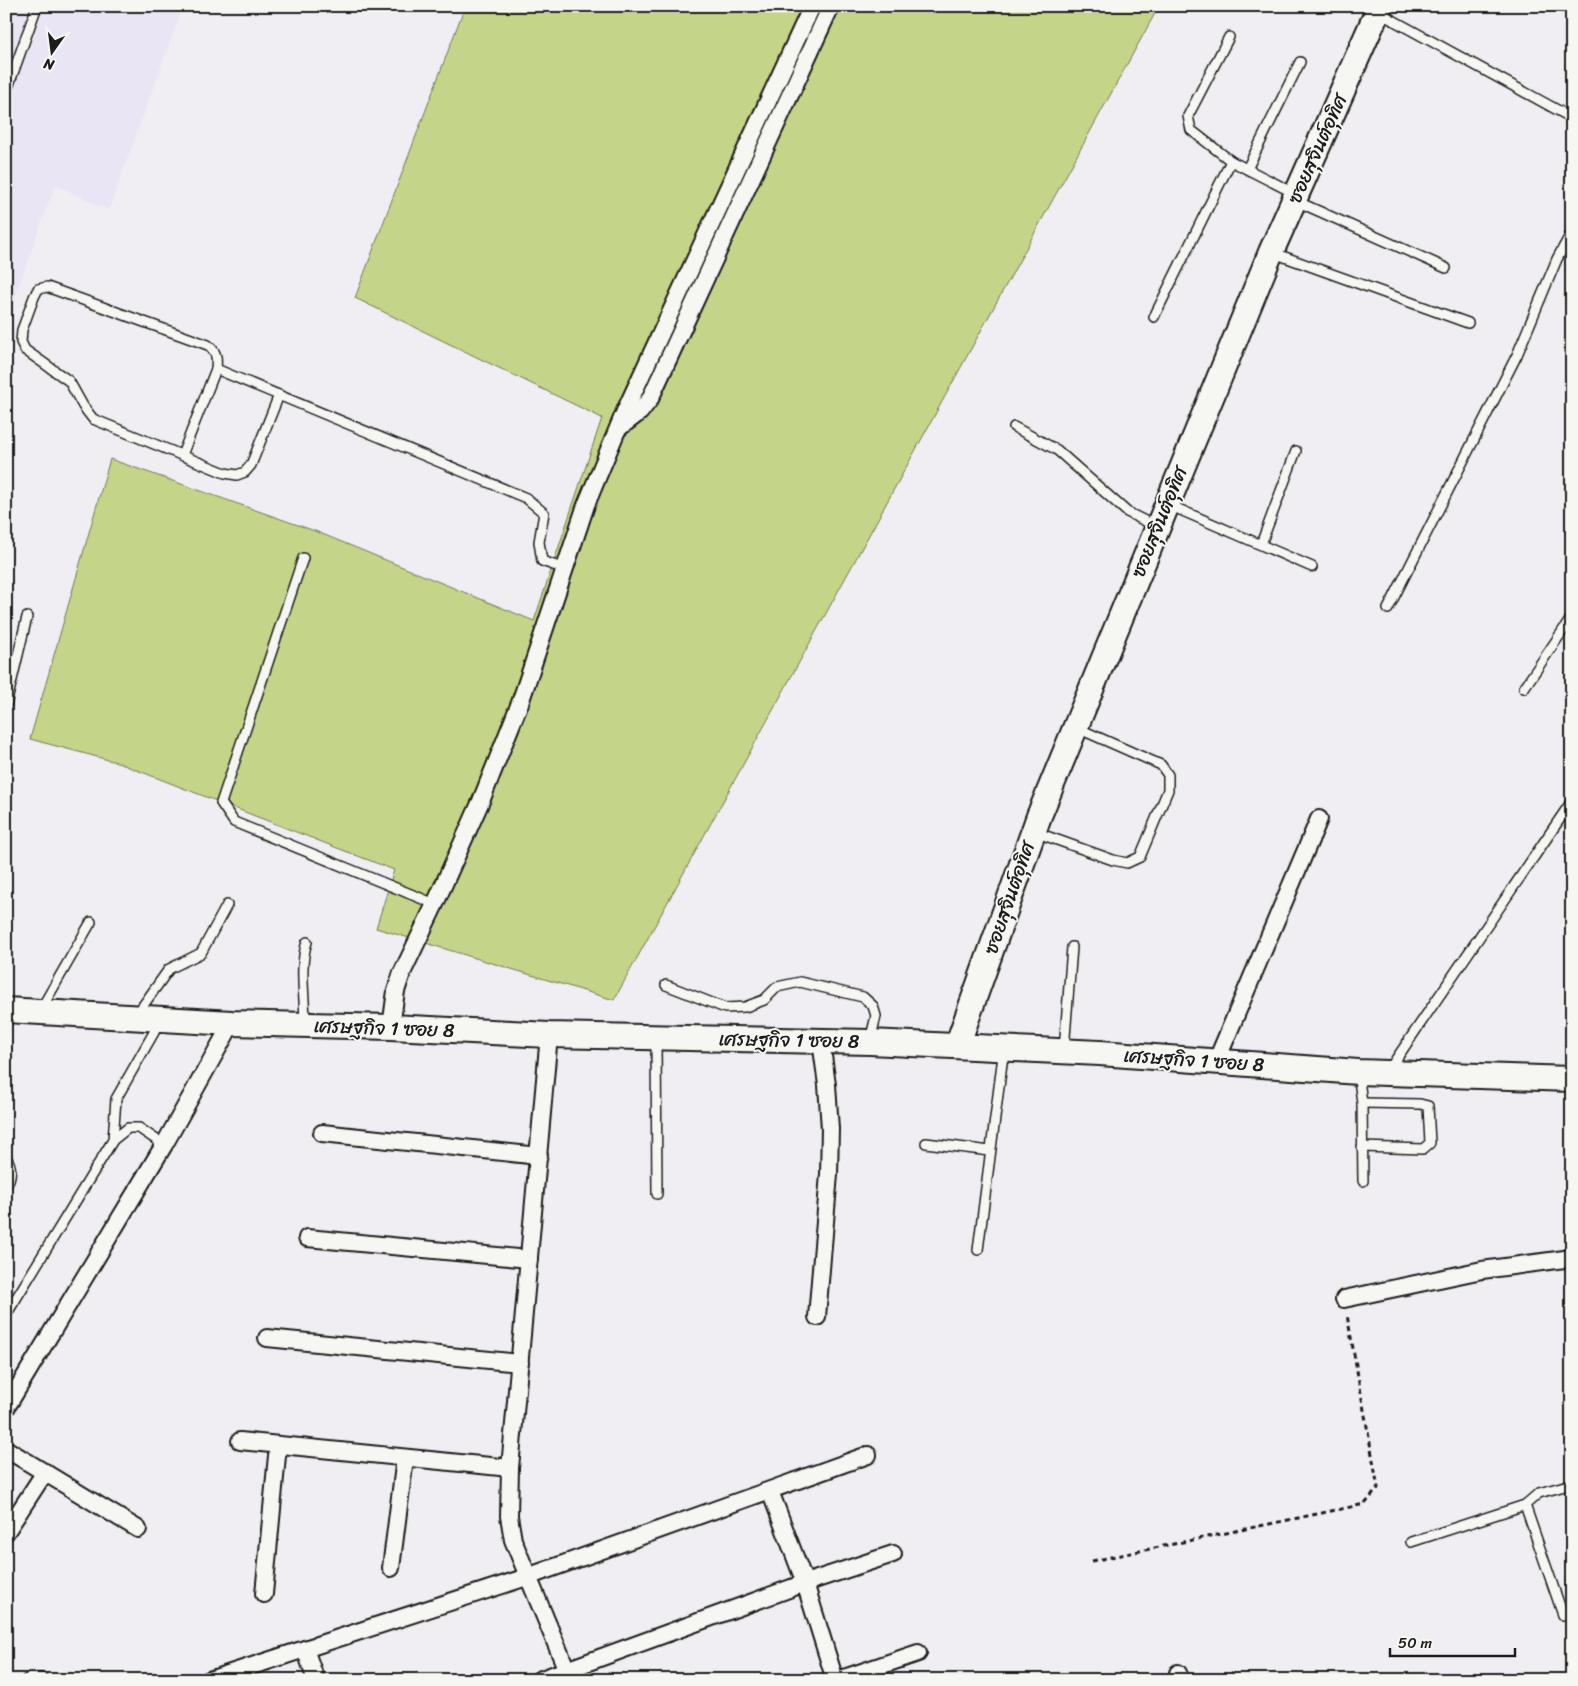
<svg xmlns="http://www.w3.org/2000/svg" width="1578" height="1686" viewBox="0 0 1578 1686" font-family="Sriracha,'Playpen Sans Thai',sans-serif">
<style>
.built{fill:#e9e5f4}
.green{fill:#c4d58a;stroke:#707853}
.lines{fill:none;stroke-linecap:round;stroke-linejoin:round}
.lane-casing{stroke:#1c1c1c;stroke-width:12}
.street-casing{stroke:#1c1c1c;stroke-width:20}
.secondary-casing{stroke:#1c1c1c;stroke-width:28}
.path{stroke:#1c1c1c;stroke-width:3;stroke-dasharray:5 4;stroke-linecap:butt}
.lane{stroke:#f6f6f2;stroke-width:9}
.street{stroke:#f6f6f2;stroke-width:16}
.secondary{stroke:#f6f6f2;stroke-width:24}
.labels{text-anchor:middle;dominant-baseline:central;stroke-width:4;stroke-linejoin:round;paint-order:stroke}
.street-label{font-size:19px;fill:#1c1c1c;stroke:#f6f6f2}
</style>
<rect width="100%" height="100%" fill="#f0eef3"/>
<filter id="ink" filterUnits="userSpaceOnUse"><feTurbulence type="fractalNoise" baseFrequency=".02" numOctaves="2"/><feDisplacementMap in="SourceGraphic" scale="10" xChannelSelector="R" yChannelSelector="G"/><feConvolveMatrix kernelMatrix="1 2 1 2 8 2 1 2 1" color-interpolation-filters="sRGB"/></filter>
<g filter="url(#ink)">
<!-- built -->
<polygon class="built" points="6,6 183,6 109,210 55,185 6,322"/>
<!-- green -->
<polygon class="green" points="465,6 1159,6 614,1000 376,928 394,870 116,762 30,739 110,459 315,531 534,621 602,418 355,298"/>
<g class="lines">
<defs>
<g id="lane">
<polyline points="1378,12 1572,118"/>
<polyline points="1229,37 1188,116 1191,130 1231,161 1296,194"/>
<polyline points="6,93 37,6"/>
<polyline points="1247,169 1300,62"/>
<polyline points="1296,201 1446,268"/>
<polyline points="1271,252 1468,323"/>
<polyline points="1154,317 1231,161"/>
<polyline points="216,369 526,498 544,513 539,542 542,561 565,569"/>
<polyline points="1014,427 1057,450 1127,512 1157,527"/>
<path d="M 182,455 L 216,369 C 217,358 217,352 208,345 L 47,287 L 38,289 L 34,297 L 22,330 L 21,342 L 25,350 L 69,381 L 83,406 L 93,419 L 225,473 L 237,475 L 245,472 L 251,465 L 279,395"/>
<polyline points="1169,505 1312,567"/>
<polyline points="1261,544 1296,451"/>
<polyline points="303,558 221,803 234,822 435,904"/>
<polyline points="1388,609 1517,355 1557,259 1572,232"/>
<polyline points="1524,688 1572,617"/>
<polyline points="6,705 27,617"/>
<polyline points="1035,832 1113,860 1127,863 1140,857 1168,790 1168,775 1161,765 1075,727"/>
<polyline points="666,985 725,1008 745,1007 764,1000 777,987 800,982 863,997 873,1006 876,1016 870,1041"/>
<polyline points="41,1009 91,922"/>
<polyline points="137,1014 169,969 201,953 227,905"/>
<path d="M 305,1024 C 305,998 299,966 307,942"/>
<polyline points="656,1037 657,1194"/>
<polyline points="1064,1050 1072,947"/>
<polyline points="1388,1071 1572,801"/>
<polyline points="1358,1072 1362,1103 1363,1181"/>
<polyline points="1362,1103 1420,1104 1428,1106 1430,1143 1423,1149 1362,1147"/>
<polyline points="113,1140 116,1099 161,1020"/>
<polyline points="926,1143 990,1151"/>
<path d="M 6,1158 C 13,1166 11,1178 6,1186"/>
<polyline points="978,1250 1004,1048"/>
<polyline points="6,1315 113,1140 128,1128 139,1128 164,1145"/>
<polyline points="1411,1542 1525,1505"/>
<polyline points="1563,1615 1525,1505 1539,1493 1572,1484"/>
<polyline points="26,1680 29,1678 42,1678 44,1680"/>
</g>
<g id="street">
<polyline points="619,428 640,412 650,399 831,6"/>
<polyline points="391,1027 396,991 402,973 435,904 481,801 520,703 586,505 625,411 812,6"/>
<polyline points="549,1035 510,1468 509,1516 513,1540 571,1680"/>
<polyline points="1216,1062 1319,819"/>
<polyline points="322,1133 539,1156"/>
<polyline points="307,1238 529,1259"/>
<polyline points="1344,1299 1482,1270 1572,1258"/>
<polyline points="817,1317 829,1174 830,1129 827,1085 821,1041"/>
<polyline points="267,1338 520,1363"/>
<polyline points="6,1408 164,1145 232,1023"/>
<polyline points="240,1441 510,1468"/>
<polyline points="6,1449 138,1529"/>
<polyline points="770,1491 805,1583 835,1680"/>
<polyline points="6,1532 45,1472"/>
<polyline points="391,1568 405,1458"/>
<polyline points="264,1594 278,1445"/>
<polyline points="305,1649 316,1680"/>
<polyline points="1178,1673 1181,1680"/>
<polyline points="209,1680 527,1577 868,1455"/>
<polyline points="539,1680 805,1583 893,1554"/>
<polyline points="838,1680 918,1653"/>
</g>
<g id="secondary">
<polyline points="6,1010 232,1023 391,1027 549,1035 870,1042 1100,1053 1358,1072 1572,1079"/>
<polyline points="957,1046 1039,816 1271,252 1380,6"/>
</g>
</defs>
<!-- lane casing -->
<use href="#lane" class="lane-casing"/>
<!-- street casing -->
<use href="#street" class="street-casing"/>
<!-- secondary casing -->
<use href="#secondary" class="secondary-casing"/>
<!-- path -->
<g class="path">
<polyline points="1092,1561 1365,1504 1378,1488 1347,1315"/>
<polyline points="1567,1625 1572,1637"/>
</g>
<!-- lane -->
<use href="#lane" class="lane"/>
<!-- street -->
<use href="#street" class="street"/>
<!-- secondary -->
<use href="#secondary" class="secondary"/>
</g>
</g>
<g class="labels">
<!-- street labels -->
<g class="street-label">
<text transform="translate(1317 149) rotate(-66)">ซอยสุจินต์อุทิศ</text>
<text transform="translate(1159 522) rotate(-68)">ซอยสุจินต์อุทิศ</text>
<text transform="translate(1009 898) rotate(-71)">ซอยสุจินต์อุทิศ</text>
<text transform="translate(384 1028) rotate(2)">เศรษฐกิจ 1 ซอย 8</text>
<text transform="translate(789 1040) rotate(1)">เศรษฐกิจ 1 ซอย 8</text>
<text transform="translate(1194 1060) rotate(4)">เศรษฐกิจ 1 ซอย 8</text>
</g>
</g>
<!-- margin -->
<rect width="1578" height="1686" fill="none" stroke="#f6f6f2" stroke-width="25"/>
<rect x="12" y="12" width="1553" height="1661" fill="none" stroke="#1c1c1c" stroke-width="2" filter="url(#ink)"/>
<!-- north arrow -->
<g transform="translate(52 52) rotate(194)" stroke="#f6f6f2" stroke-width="4" paint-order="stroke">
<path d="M0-4L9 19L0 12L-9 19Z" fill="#1c1c1c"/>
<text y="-8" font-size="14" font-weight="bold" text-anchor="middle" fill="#1c1c1c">N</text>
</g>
<!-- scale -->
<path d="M1390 1648v8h125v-8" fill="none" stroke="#1c1c1c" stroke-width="2.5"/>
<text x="1398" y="1648" font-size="15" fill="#1c1c1c" stroke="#f6f6f2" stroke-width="4" paint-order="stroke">50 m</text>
</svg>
